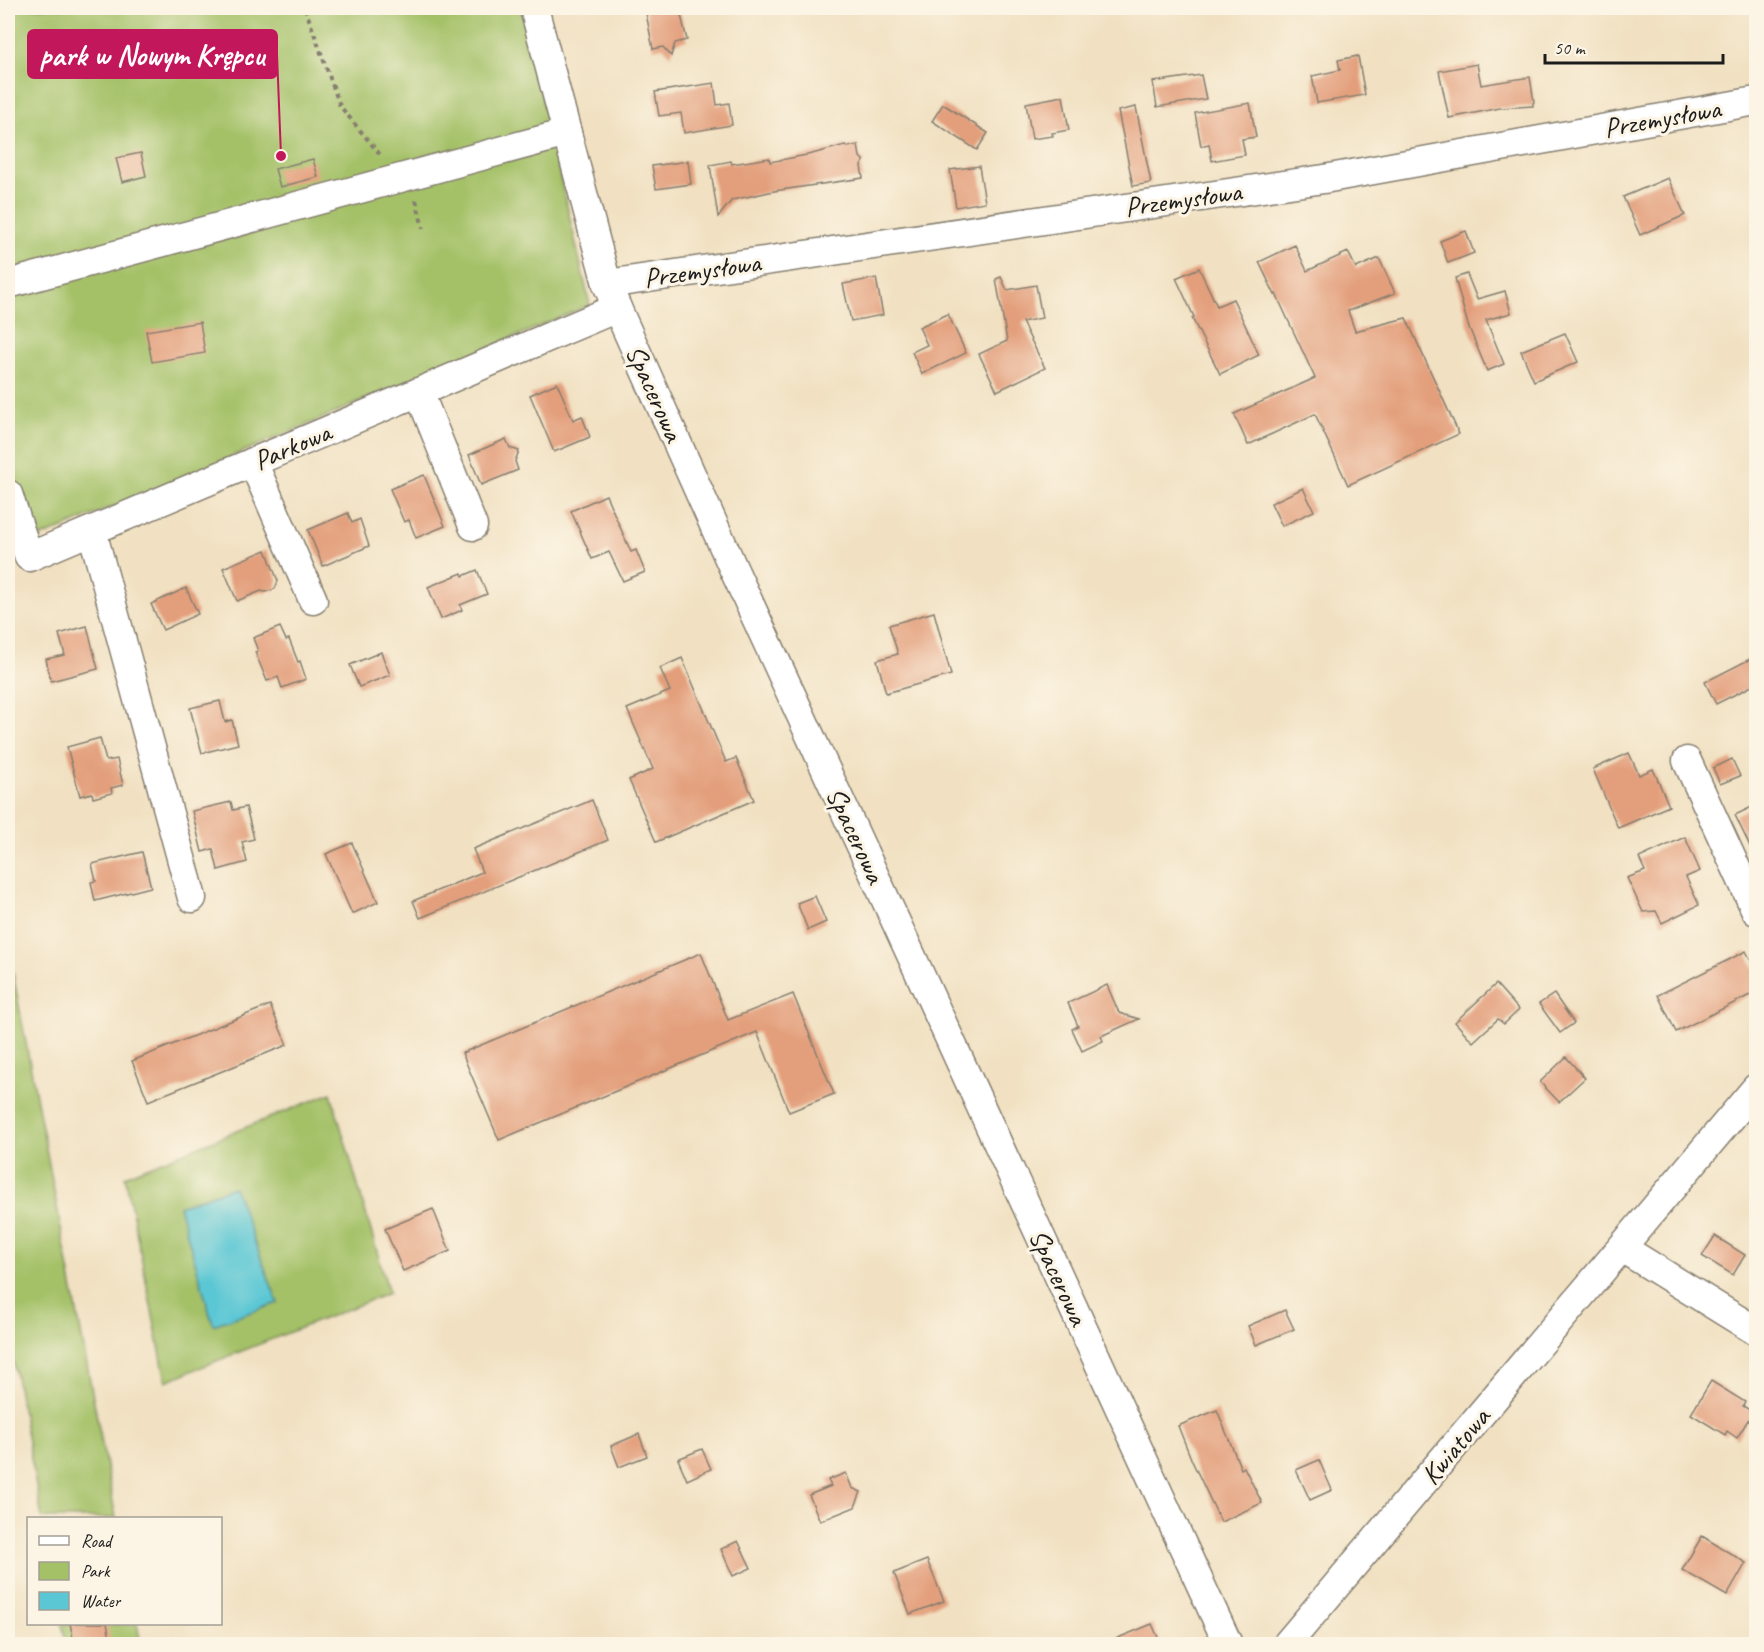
<svg xmlns="http://www.w3.org/2000/svg" width="1764" height="1652" viewBox="0 0 1764 1652" font-family="Caveat,sans-serif">
<style>
.green{fill:#a4c168;stroke:#606e42;stroke-width:1.5}
.water{fill:#5bc7d4;stroke:#3c7278;stroke-width:1.5}
.building{fill:#e39f7c}
.lines{fill:none;stroke-linecap:round;stroke-linejoin:round}
.minor-casing{stroke:#867e6f;stroke-width:31}
.path{stroke:#867e6f;stroke-width:4;stroke-dasharray:4.5 4.5;stroke-linecap:butt}
.minor{stroke:#fff;stroke-width:28}
.labels{text-anchor:middle;dominant-baseline:central;stroke-width:6;stroke-linejoin:round;paint-order:stroke}
.street-label{font-size:28px;fill:#1c1c1c;stroke:#fcf5e5}
.leader{fill:none;stroke:#c2185b;stroke-width:2}
.callout-dot{fill:#c2185b;stroke:#fcf5e5;stroke-width:2}
.callout{fill:#c2185b;stroke:#c2185b;stroke-width:2}
.callout-label{font-size:30px;text-anchor:middle;font-weight:bold;fill:#fff}
</style>
<rect width="100%" height="100%" fill="#fcf5e5"/>
<filter id="ink" filterUnits="userSpaceOnUse"><feTurbulence type="fractalNoise" baseFrequency=".0167" numOctaves="2"/><feDisplacementMap in="SourceGraphic" scale="12" xChannelSelector="R" yChannelSelector="G"/><feConvolveMatrix kernelMatrix="1 2 1 2 8 2 1 2 1" color-interpolation-filters="sRGB"/></filter>
<filter id="wash" filterUnits="userSpaceOnUse"><feTurbulence type="fractalNoise" baseFrequency=".008" numOctaves="4" result="noise"/><feDisplacementMap in="SourceGraphic" scale="24" xChannelSelector="R" yChannelSelector="G"/><feGaussianBlur stdDeviation="1.35" result="paint"/><feColorMatrix in="noise" values="0 0 0 0 0 0 0 0 0 0 0 0 0 0 0 0 0 1.4 0 .05"/><feComposite in="paint" operator="in"/></filter>
<g filter="url(#wash)">
<rect width="100%" height="100%" fill="#f1e1c2"/>
<!-- green -->
<g class="green">
<polygon points="8,8 521,8 590,305 32,541 8,461"/>
<polygon points="8,948 116,1518 42,1518 8,1333"/>
<polygon points="331,1093 389,1293 166,1381 125,1176"/>
<polygon points="62,1624 137,1624 141,1644 66,1644"/>
</g>
<!-- water -->
<polygon class="water" points="234,1187 278,1303 213,1325 179,1206"/>
<g id="blocks">
<!-- building -->
<g class="building">
<polygon points="645,8 674,8 675,12 680,11 687,40 675,43 671,56 663,47 653,49"/>
<polygon points="1358,56 1365,95 1317,103 1312,76 1340,70 1338,60"/>
<polygon points="1477,64 1481,85 1530,77 1534,102 1533,103 1533,106 1500,108 1449,118 1439,71"/>
<polygon points="1201,75 1206,99 1157,107 1153,82"/>
<polygon points="714,83 717,105 729,103 732,125 684,133 681,113 659,116 655,92"/>
<polygon points="1063,96 1069,130 1052,133 1053,136 1032,139 1026,103"/>
<polygon points="1250,103 1256,137 1242,139 1245,155 1212,161 1209,144 1201,146 1195,113"/>
<polygon points="943,104 988,133 977,150 932,121"/>
<polygon points="1136,107 1151,183 1133,186 1118,111"/>
<polygon points="845,145 848,147 858,145 860,157 864,161 861,166 863,178 774,191 732,200 718,217 710,165 731,161 732,164 769,158 770,162 812,154"/>
<polygon points="141,153 146,176 122,182 116,158"/>
<polygon points="313,159 318,177 280,187 275,169"/>
<polygon points="688,161 691,184 656,189 652,166"/>
<polygon points="979,166 985,202 956,207 950,170"/>
<polygon points="1668,178 1685,215 1640,235 1623,197"/>
<polygon points="1466,231 1474,253 1448,263 1440,241"/>
<polygon points="1295,245 1307,271 1348,252 1356,268 1379,258 1395,293 1348,311 1355,331 1406,318 1459,434 1348,485 1315,414 1248,445 1234,414 1315,378 1276,294 1275,295 1259,262"/>
<polygon points="1199,268 1217,306 1233,299 1259,355 1220,374 1192,318 1194,317 1176,278"/>
<polygon points="1467,274 1477,299 1505,291 1511,313 1486,320 1504,364 1487,371 1468,325 1455,278"/>
<polygon points="1001,277 1007,290 1036,285 1042,318 1022,322 1045,368 997,391 979,354 1007,341 996,279"/>
<polygon points="876,278 883,315 851,321 843,284"/>
<polygon points="948,314 966,353 922,374 912,352 927,345 919,327"/>
<polygon points="200,322 205,353 152,362 146,331"/>
<polygon points="1565,333 1578,362 1534,381 1521,351"/>
<polygon points="557,383 573,420 582,416 590,437 554,452 530,395"/>
<polygon points="506,439 510,448 519,451 515,461 518,470 481,485 469,455"/>
<polygon points="424,475 445,526 416,538 409,520 404,522 390,489"/>
<polygon points="1303,488 1314,511 1282,526 1271,503"/>
<polygon points="606,495 631,552 636,550 645,572 623,581 609,552 592,559 571,511"/>
<polygon points="348,513 352,523 360,519 369,546 323,566 308,530"/>
<polygon points="266,550 278,581 275,589 265,592 261,591 237,601 223,568"/>
<polygon points="477,570 487,594 460,605 462,610 441,619 428,587 462,573 463,576"/>
<polygon points="186,588 198,614 163,630 151,604"/>
<polygon points="934,612 951,675 886,693 877,660 898,654 889,625"/>
<polygon points="87,626 98,669 51,681 46,659 65,655 59,634"/>
<polygon points="280,627 286,640 289,639 298,662 300,661 306,679 282,688 278,677 267,681 255,652 258,651 253,638"/>
<polygon points="381,652 390,675 359,687 350,665"/>
<polygon points="1756,656 1756,684 1716,704 1705,682"/>
<polygon points="682,658 726,762 736,758 754,800 656,842 629,780 653,769 627,709 670,691 660,668"/>
<polygon points="220,701 225,722 232,720 238,744 202,753 190,708"/>
<polygon points="100,738 106,761 117,759 123,785 111,788 112,793 93,798 92,793 80,796 67,747"/>
<polygon points="1629,753 1639,775 1653,769 1669,806 1618,828 1593,769"/>
<polygon points="1732,759 1740,776 1720,784 1713,768"/>
<polygon points="592,800 608,840 420,918 413,901 482,872 473,849"/>
<polygon points="231,802 233,810 246,807 254,839 242,842 247,862 218,870 213,849 202,852 192,811"/>
<polygon points="1756,805 1756,859 1735,815"/>
<polygon points="1685,837 1700,871 1686,877 1699,905 1662,923 1656,911 1643,912 1627,878 1645,871 1639,858"/>
<polygon points="352,843 378,902 352,914 326,854"/>
<polygon points="142,852 151,887 95,901 91,882 96,881 92,864"/>
<polygon points="815,896 826,922 808,930 797,903"/>
<polygon points="1746,951 1756,971 1756,992 1676,1032 1658,995"/>
<polygon points="701,953 728,1020 793,994 834,1094 789,1112 757,1032 499,1140 462,1053"/>
<polygon points="1496,984 1519,1010 1504,1024 1498,1019 1473,1042 1455,1022"/>
<polygon points="1107,985 1119,1013 1139,1019 1101,1036 1103,1041 1082,1051 1072,1029 1078,1026 1068,1003"/>
<polygon points="1554,994 1574,1023 1560,1033 1539,1004"/>
<polygon points="270,1005 287,1045 148,1101 132,1061"/>
<polygon points="1566,1057 1585,1078 1559,1102 1540,1082"/>
<polygon points="433,1209 450,1251 403,1271 385,1229"/>
<polygon points="1715,1236 1745,1255 1733,1275 1702,1256"/>
<polygon points="1285,1310 1294,1329 1256,1345 1248,1326"/>
<polygon points="1711,1381 1745,1402 1743,1406 1753,1412 1737,1438 1727,1431 1725,1435 1691,1414"/>
<polygon points="1217,1410 1241,1469 1244,1467 1262,1503 1221,1522 1192,1461 1178,1426"/>
<polygon points="639,1434 647,1456 619,1467 611,1446"/>
<polygon points="702,1449 711,1469 687,1480 678,1459"/>
<polygon points="1319,1460 1332,1490 1310,1500 1296,1470"/>
<polygon points="846,1473 852,1488 861,1492 855,1507 820,1521 809,1495 831,1486 828,1480"/>
<polygon points="1702,1536 1746,1563 1727,1596 1682,1570"/>
<polygon points="738,1541 751,1568 733,1576 721,1549"/>
<polygon points="927,1560 944,1601 910,1614 894,1573"/>
<polygon points="70,1623 107,1623 111,1644 74,1644"/>
<polygon points="1152,1624 1161,1644 1103,1644"/>
</g>
</g>
</g>
<g filter="url(#ink)">
<use href="#blocks" fill-opacity="0" stroke="#867e6f" stroke-width="1.5"/>
<g class="lines">
<defs>
<g id="minor">
<polyline points="534,8 607,284 617,308 734,570 1228,1644"/>
<polyline points="8,284 567,133"/>
<polyline points="607,284 1324,179 1756,101"/>
<polyline points="419,392 473,526"/>
<polyline points="253,462 313,600"/>
<polyline points="8,494 29,557 617,308"/>
<polyline points="92,531 192,898"/>
<polyline points="1687,761 1756,911"/>
<polyline points="1622,1248 1756,1331"/>
<polyline points="1287,1644 1756,1088"/>
</g>
</defs>
<!-- minor casing -->
<use href="#minor" class="minor-casing"/>
<!-- path -->
<g class="path">
<polyline points="305,8 340,106 382,157"/>
<polyline points="416,200 423,228"/>
</g>
<!-- minor -->
<use href="#minor" class="minor"/>
</g>
</g>
<g class="labels">
<!-- street labels -->
<g class="street-label">
<text transform="translate(1662 118) rotate(-10)">Przemysłowa</text>
<text transform="translate(1183 199) rotate(-8)">Przemysłowa</text>
<text transform="translate(702 270) rotate(-8)">Przemysłowa</text>
<text transform="translate(655 393) rotate(66)">Spacerowa</text>
<text transform="translate(292 446) rotate(-23)">Parkowa</text>
<text transform="translate(856 835) rotate(65)">Spacerowa</text>
<text transform="translate(1059 1277) rotate(65)">Spacerowa</text>
<text transform="translate(1455 1446) rotate(-50)">Kwiatowa</text>
</g>
</g>
<!-- callouts -->
<path class="leader" d="M281 156L277 54"/>
<circle class="callout-dot" cx="281" cy="156" r="6"/>
<rect class="callout" x="28" y="30" width="249" height="48" rx="6"/>
<g class="callout-label">
<text x="152" y="65">park w Nowym Krępcu</text>
</g>
<!-- margin -->
<rect width="1764" height="1652" fill="none" stroke="#fcf5e5" stroke-width="30"/>
<!-- legend -->
<rect x="27" y="1517" width="195" height="108" fill="#fcf5e5" stroke="#a29e95" stroke-width="1.5"/>
<rect x="39" y="1536" width="30" height="9" fill="#ffffff" stroke="#a29e95" stroke-width="1.5"/>
<text x="81" y="1547" font-size="18" fill="#1c1c1c">Road</text>
<rect x="39" y="1562" width="30" height="18" fill="#a4c168" stroke="#a29e95" stroke-width="1.5"/>
<text x="81" y="1577" font-size="18" fill="#1c1c1c">Park</text>
<rect x="39" y="1592" width="30" height="18" fill="#5bc7d4" stroke="#a29e95" stroke-width="1.5"/>
<text x="81" y="1607" font-size="18" fill="#1c1c1c">Water</text>
<!-- scale -->
<path d="M1545 54v9h178v-9" fill="none" stroke="#1c1c1c" stroke-width="3"/>
<text x="1554" y="54" font-size="18" fill="#1c1c1c" stroke="#fcf5e5" stroke-width="4.5" paint-order="stroke">50 m</text>
</svg>
